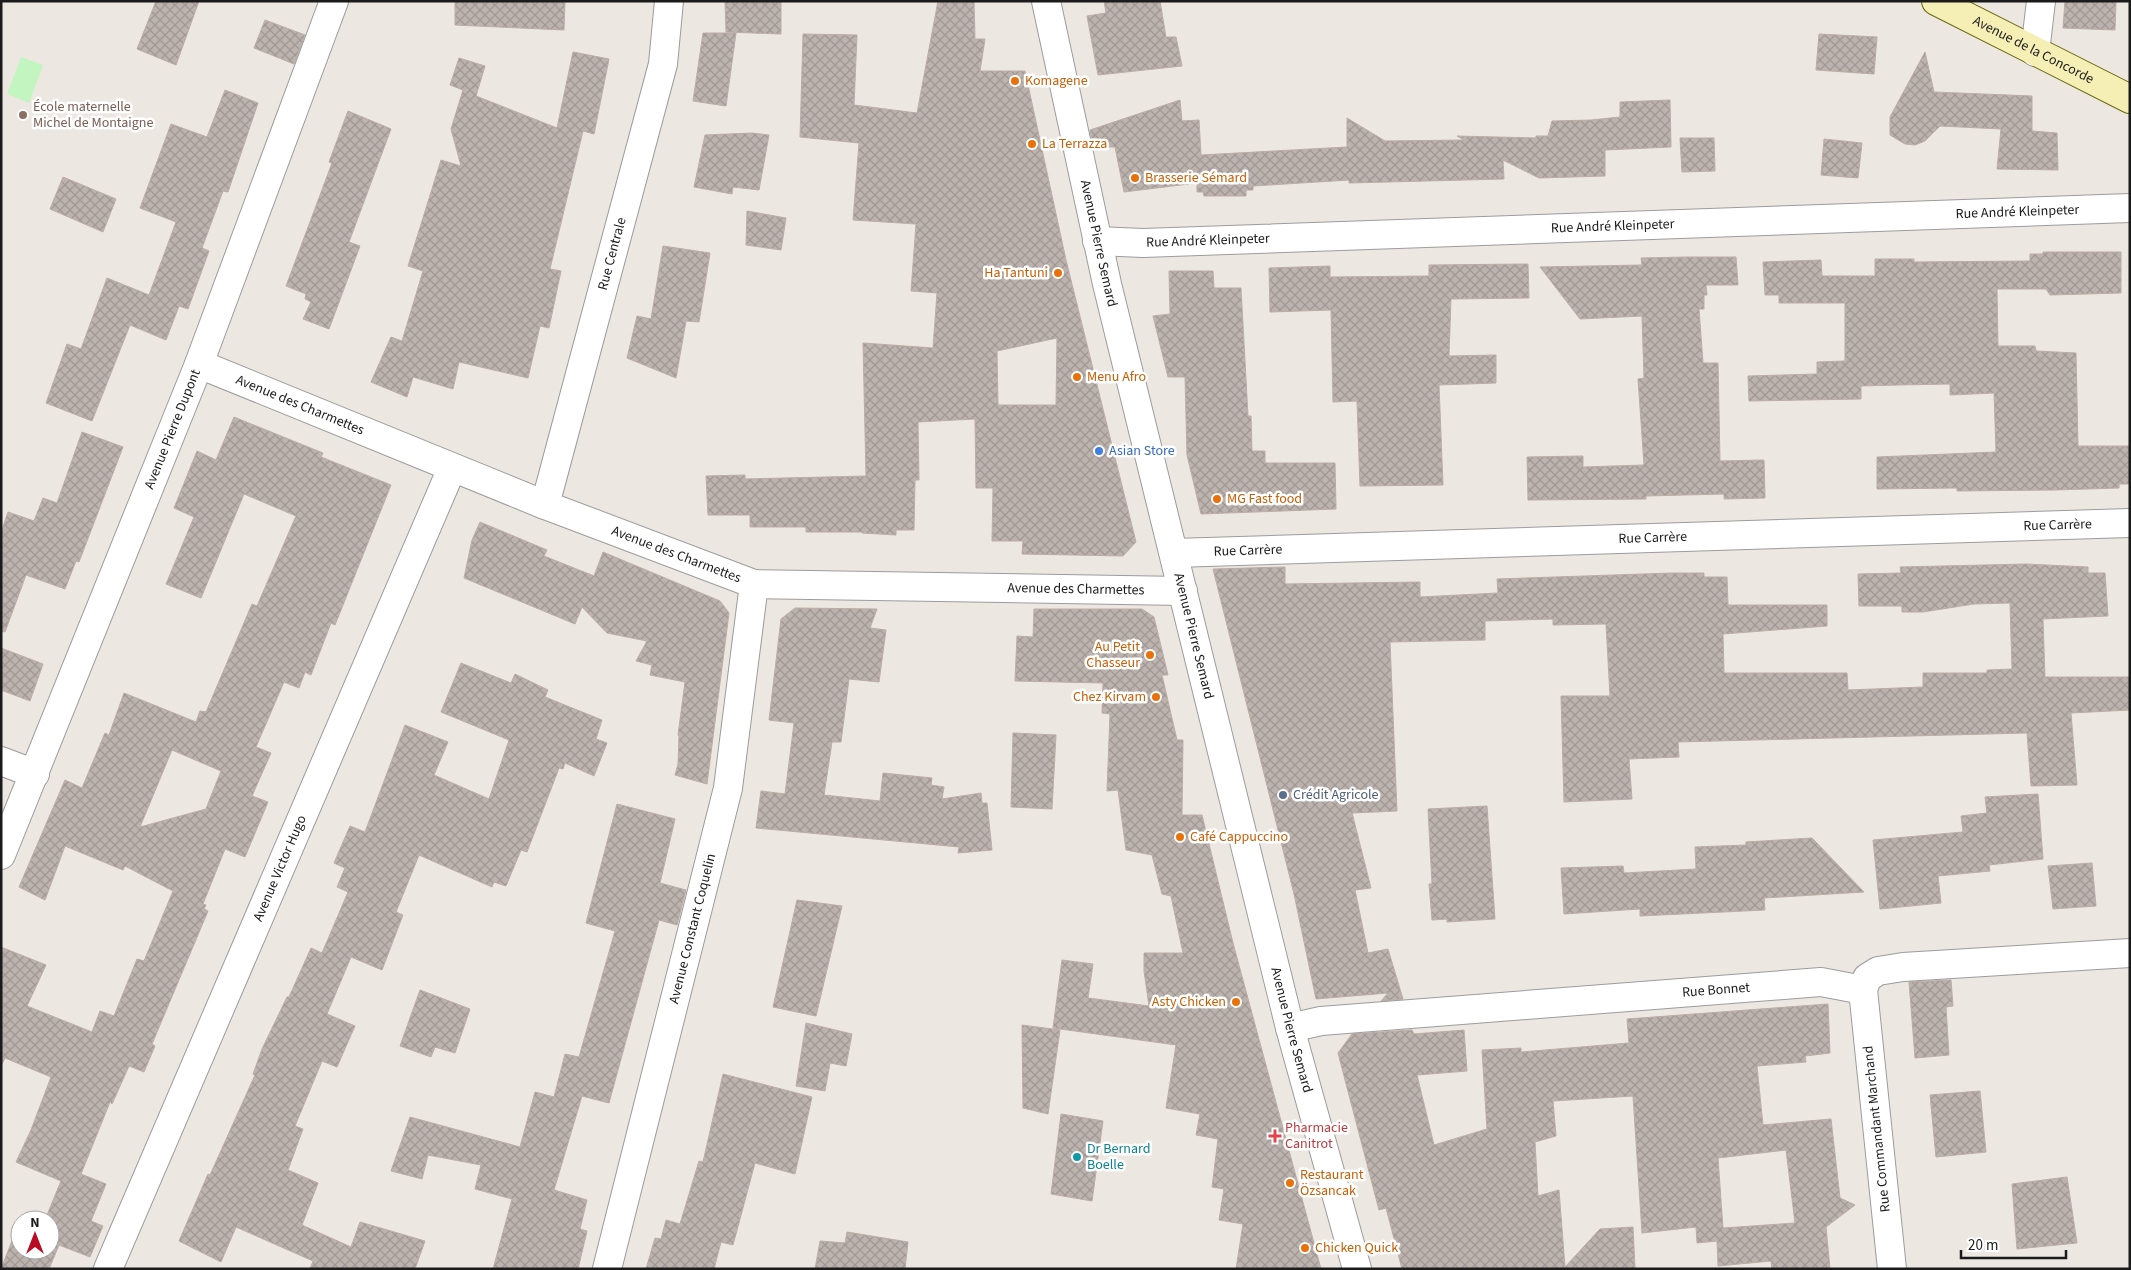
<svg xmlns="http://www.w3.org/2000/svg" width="2131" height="1270" viewBox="0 0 2131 1270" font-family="'Source Sans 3',sans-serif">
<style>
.park{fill:#c2f5bf}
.building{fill:url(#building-cross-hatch);stroke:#bdaca5;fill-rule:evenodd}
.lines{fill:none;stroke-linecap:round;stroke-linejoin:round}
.minor-casing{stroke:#9c9c9c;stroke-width:30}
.secondary-casing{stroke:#69670b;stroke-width:30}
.minor{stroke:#fff;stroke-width:28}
.secondary{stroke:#f5efb6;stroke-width:28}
.food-dot{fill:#e8710a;stroke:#fff;stroke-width:2}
.education-dot{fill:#8d6e63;stroke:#fff;stroke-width:2}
.shop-dot{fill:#3f7fe0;stroke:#fff;stroke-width:2}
.service-dot{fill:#5c6f8a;stroke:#fff;stroke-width:2}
.health-dot{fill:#e0444e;stroke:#fff;stroke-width:2}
.culture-dot{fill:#0f9aa8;stroke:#fff;stroke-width:2}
.labels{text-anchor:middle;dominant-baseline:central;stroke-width:5;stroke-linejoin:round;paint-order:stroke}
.street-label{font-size:14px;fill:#1b1b1b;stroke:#fff}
.food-label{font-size:14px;fill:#c56008;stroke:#fff;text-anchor:start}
.education-label{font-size:14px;fill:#785e54;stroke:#fff;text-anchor:start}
.shop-label{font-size:14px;fill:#366cbe;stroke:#fff;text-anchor:start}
.service-label{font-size:14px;fill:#4e5e75;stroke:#fff;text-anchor:start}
.health-label{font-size:14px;fill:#be3a42;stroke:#fff;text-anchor:start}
.culture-label{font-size:14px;fill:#0d838f;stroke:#fff;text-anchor:start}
</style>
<defs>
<pattern id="building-cross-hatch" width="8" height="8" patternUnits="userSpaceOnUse" patternTransform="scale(1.25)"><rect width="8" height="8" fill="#bcb2ae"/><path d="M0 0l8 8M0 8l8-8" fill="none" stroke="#a19895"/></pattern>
</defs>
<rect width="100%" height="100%" fill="#ece7e1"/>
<!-- park -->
<polygon class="park" points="21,57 43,65 29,103 7,94"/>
<!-- building -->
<g class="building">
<polygon points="156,1 199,1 176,65 137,49"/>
<polygon points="455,1 565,1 564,30 455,25"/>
<polygon points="725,1 781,1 781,34 726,32"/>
<path d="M 938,1 L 974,1 L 975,39 L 985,39 L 980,71 L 1025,71 L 1066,260 L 1136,542 L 1123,556 L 1022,554 L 1023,541 L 992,541 L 993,488 L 976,488 L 975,419 L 918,422 L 919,480 L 915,480 L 914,530 L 896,530 L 896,535 L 862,533 L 862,532 L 806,532 L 806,527 L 750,527 L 750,515 L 708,515 L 706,476 L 745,475 L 745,479 L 866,476 L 863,343 L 933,348 L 937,293 L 911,291 L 916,224 L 853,220 L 859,143 L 800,137 L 803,34 L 857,35 L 854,105 L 917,113 ZM 1057,338 L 1056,405 L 998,405 L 997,351 Z"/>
<polygon points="1104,1 1160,1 1166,37 1176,37 1182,66 1098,75 1087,16 1106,13"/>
<polygon points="2065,1 2116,1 2115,30 2063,28"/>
<polygon points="265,20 305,35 294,64 254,48"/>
<polygon points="703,33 736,33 726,106 693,101"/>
<polygon points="1819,34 1877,37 1874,74 1816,70"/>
<polygon points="573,52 609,59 594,134 583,131 550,269 561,271 549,328 540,326 528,378 459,362 453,389 413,377 407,397 371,382 391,337 402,341 423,271 408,266 441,160 461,166 451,129 463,90 450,85 459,58 485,66 476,96 557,128"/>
<polygon points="1925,52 1934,92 2032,96 2032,131 2057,133 2058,170 1997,169 2001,129 1940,126 1925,141 1915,145 1905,144 1890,135 1890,117"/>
<polygon points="225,90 258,103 228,192 223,191 202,248 209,251 188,309 179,306 166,340 130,325 92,421 46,403 67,344 81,349 107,278 149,295 176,222 140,208 171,124 207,137"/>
<polygon points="1180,100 1182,121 1199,120 1201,155 1347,147 1347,118 1385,141 1464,140 1457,136 1536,138 1536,136 1548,136 1552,121 1591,120 1620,117 1620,102 1670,100 1671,147 1605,150 1605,176 1539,178 1503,160 1504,179 1349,183 1349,180 1253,186 1253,190 1246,190 1246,196 1204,196 1203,192 1197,192 1197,183 1124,192 1115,147 1093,147 1090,130"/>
<polygon points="348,111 391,129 349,242 360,246 329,329 303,319 311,302 305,299 306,294 286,286 332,163 329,162"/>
<polygon points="752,133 769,135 759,190 733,187 732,194 694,187 705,135"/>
<polygon points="1680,138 1714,138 1715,171 1682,172"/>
<polygon points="1824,139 1862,143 1858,178 1821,175"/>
<polygon points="63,177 116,199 103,232 50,209"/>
<polygon points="747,211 786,218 781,250 746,245"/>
<polygon points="663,246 710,253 699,322 686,321 676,378 627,358 637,316 651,319"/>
<polygon points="2043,252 2121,252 2121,293 2050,295 2046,289 1997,289 1998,346 2035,346 2036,351 2076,353 2078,446 2130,446 2130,484 2119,484 2119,488 2054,490 1957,491 1957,488 1877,489 1877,457 1996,452 1994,393 1950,395 1950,384 1898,385 1861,386 1861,399 1749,401 1748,376 1817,374 1817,362 1845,361 1845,303 1779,303 1779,295 1765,295 1763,262 1821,260 1822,276 1875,276 1875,259 1914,259 1914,262 2030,261 2030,254 2043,254"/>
<polygon points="1686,257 1736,257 1738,285 1706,285 1707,295 1704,295 1704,309 1699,309 1703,363 1718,363 1720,461 1764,460 1765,498 1724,499 1724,494 1646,496 1646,499 1528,500 1527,457 1583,456 1583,467 1644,465 1638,379 1644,378 1642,316 1580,319 1540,267 1642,265 1641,258"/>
<polygon points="1528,264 1529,298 1451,299 1449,356 1496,355 1496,383 1439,385 1443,485 1360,486 1357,401 1333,402 1331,310 1270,312 1269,268 1330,266 1330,277 1429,276 1429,265"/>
<polygon points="1169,271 1213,271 1214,288 1241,288 1248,416 1251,416 1252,451 1265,451 1265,463 1335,463 1336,509 1201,514 1187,455 1185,377 1168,377 1153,316 1170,314"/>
<path d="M 234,417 L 323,453 L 321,457 L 391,485 L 335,625 L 331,623 L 311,675 L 305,672 L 299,688 L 284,682 L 256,747 L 271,753 L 252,796 L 268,802 L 245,857 L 225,849 L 203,904 L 206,905 L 204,909 L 208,911 L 152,1044 L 155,1046 L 144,1072 L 129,1066 L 112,1104 L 110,1102 L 81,1174 L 106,1184 L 91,1221 L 103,1226 L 90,1257 L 59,1245 L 49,1269 L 1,1269 L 17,1228 L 20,1229 L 20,1250 L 50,1250 L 50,1220 L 45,1220 L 61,1181 L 16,1162 L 31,1130 L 51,1077 L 5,1058 L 1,1066 L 1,947 L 46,965 L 27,1006 L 92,1032 L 100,1011 L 114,1016 L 137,959 L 144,961 L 173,891 L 125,866 L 123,870 L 65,846 L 45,900 L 19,887 L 65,780 L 82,788 L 105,733 L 109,735 L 124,693 L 196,722 L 200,711 L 206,712 L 252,604 L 257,606 L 296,516 L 244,494 L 201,598 L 166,584 L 194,517 L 174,508 L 197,451 L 216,460 ZM 172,750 L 221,771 L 211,796 L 206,809 L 140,827 Z"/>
<polygon points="82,432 123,447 79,562 76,561 65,589 26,575 5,632 1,631 1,533 8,512 34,521 43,498 57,503"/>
<polygon points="480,522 547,550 544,556 594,576 603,552 720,601 729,613 707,784 675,775 678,764 679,736 678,735 685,682 650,675 652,665 636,661 647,641 607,633 582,607 575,624 464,578 472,540"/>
<polygon points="2026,564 2088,567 2088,573 2105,573 2108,616 2043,619 2045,677 2130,677 2130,710 2071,713 2077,785 2031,786 2027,733 1678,742 1679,757 1629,759 1632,799 1564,802 1561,696 1610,696 1606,624 1553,625 1553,619 1485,621 1485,640 1390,642 1397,811 1352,813 1371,888 1355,890 1368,953 1388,949 1403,999 1381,1001 1388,993 1316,999 1294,894 1213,569 1285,567 1285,584 1420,582 1420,597 1498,593 1497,579 1672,573 1704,573 1704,577 1727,577 1728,605 1827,605 1827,626 1723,634 1724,673 1847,673 1848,690 1923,687 1923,673 1987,673 1987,670 2012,669 2010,603 1974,604 1923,612 1902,612 1902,606 1859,606 1858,574 1901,573 1900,567"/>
<polygon points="795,608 877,609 870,628 886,630 879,682 849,679 841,742 832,742 824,795 880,801 883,773 932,778 931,785 944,787 942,799 981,793 982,803 987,803 992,850 958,853 959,847 756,828 761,791 785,794 794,723 769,720 781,619"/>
<polygon points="1034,609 1142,609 1154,617 1168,675 1162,675 1177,740 1183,740 1182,815 1202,815 1233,943 1321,1269 1236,1269 1243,1224 1219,1220 1224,1189 1212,1187 1218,1139 1196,1135 1200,1114 1166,1108 1176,1045 1053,1028 1062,960 1093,964 1088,998 1149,1006 1144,971 1144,953 1183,953 1171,896 1162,894 1152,855 1126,850 1118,790 1107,791 1110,714 1102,713 1103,683 1015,681 1017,636 1033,637"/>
<polygon points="1,648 43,664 30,701 1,690"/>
<polygon points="461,663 511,683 515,674 548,690 545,697 602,720 596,739 607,743 594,776 565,763 563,769 559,768 527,852 521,850 506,886 494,882 492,887 419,855 396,912 403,915 382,970 351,957 327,1014 355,1026 337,1067 322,1061 295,1126 303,1129 288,1170 318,1183 302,1225 351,1247 360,1222 425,1241 415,1269 310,1269 313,1261 236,1227 221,1262 179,1241 208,1174 210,1175 255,1075 253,1074 262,1049 287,997 289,997 311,948 322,953 348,892 337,887 345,868 334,863 350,826 365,832 405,725 448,742 434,775 489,799 509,740 441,712"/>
<polygon points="1013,733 1056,735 1052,809 1011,807"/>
<polygon points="2038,794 2043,859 1989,865 1990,871 1938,876 1941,903 1880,909 1873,840 1963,832 1961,816 1987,813 1985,797"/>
<polygon points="617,804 675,819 660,883 686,890 677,925 659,920 609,1103 582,1096 554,1190 587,1200 580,1229 587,1231 578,1269 493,1269 512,1199 475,1189 481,1165 428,1155 422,1179 391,1171 410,1117 520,1147 535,1092 554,1097 565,1054 579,1057 615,931 586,923"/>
<polygon points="1487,806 1495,919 1447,922 1447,919 1432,920 1429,884 1432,884 1428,809"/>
<polygon points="1812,838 1864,892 1764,898 1765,910 1640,916 1640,909 1564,914 1561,868 1623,866 1624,873 1696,869 1695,847 1746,845 1746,842"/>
<polygon points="2092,863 2096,906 2053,909 2048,866"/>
<polygon points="797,900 842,906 816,1016 773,1007"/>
<polygon points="1951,980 1953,1006 1946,1007 1949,1055 1915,1058 1909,982"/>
<polygon points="420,990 470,1009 455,1053 435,1047 431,1057 400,1046"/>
<path d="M 1828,1004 L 1830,1053 L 1805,1056 L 1806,1062 L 1757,1066 L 1763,1125 L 1831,1119 L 1840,1198 L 1855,1205 L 1826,1227 L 1830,1269 L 1772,1269 L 1771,1261 L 1718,1266 L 1717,1241 L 1697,1243 L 1696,1227 L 1642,1233 L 1633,1096 L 1553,1101 L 1556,1136 L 1535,1142 L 1538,1196 L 1559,1190 L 1565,1267 L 1600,1229 L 1633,1227 L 1635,1269 L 1402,1269 L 1386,1208 L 1379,1210 L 1338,1053 L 1352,1034 L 1412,1030 L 1414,1034 L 1464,1030 L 1467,1071 L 1417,1075 L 1434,1145 L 1487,1129 L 1482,1050 L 1521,1048 L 1521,1052 L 1629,1043 L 1627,1019 ZM 1786,1150 L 1795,1223 L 1723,1228 L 1718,1158 Z"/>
<polygon points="806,1023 852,1034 846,1066 830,1063 825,1091 796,1086"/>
<polygon points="1022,1025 1060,1030 1048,1114 1023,1108"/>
<polygon points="723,1074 812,1097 795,1174 755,1163 733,1245 721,1242 714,1269 646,1269 655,1238 661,1239 666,1220 680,1224 699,1161 703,1162"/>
<polygon points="1980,1091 1986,1152 1936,1157 1930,1095"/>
<polygon points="1061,1114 1103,1121 1092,1201 1051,1194"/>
<polygon points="2067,1177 2077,1243 2017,1249 2012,1184"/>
<polygon points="847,1232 908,1242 905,1269 815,1269 820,1241 845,1243"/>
</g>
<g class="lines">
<defs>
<g id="minor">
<path id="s1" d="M 1046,1 L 1107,284 L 1290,1028 L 1357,1269"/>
<polyline points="2035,52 2041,1"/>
<path id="s2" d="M 1097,241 L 1143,243 L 2130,208"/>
<path id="s3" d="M 199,364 L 545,505 L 754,584 L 1183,591"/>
<path id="s4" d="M 545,505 L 663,64 L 669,1"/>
<path id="s5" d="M 1174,553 L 2130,523"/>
<polyline points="1,761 35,774"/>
<path id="s6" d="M 1,855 L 199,364 L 334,1"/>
<path id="s7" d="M 1290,1028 L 1321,1021 L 1821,982 L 1863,990"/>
<path id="s8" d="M 108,1269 L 452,468"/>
<path id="s9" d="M 607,1269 L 728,788 L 754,584"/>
<polyline points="1892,1269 1863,990 1867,978 1878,971 1903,967 2130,953"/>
</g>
<g id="secondary">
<path id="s10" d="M 1936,1 L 2130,99"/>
</g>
</defs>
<!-- minor casing -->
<use href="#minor" class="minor-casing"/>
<!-- secondary casing -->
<use href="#secondary" class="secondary-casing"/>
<!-- minor -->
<use href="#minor" class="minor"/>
<!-- secondary -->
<use href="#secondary" class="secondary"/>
</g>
<!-- markers -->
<g class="food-dot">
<circle cx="1015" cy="81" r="5"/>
<circle cx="1032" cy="144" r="5"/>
<circle cx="1135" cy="178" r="5"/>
<circle cx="1058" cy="273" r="5"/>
<circle cx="1077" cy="377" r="5"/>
<circle cx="1217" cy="499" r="5"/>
<circle cx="1150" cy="655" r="5"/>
<circle cx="1156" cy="697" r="5"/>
<circle cx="1180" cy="837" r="5"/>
<circle cx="1236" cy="1002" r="5"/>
<circle cx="1290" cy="1183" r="5"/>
<circle cx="1305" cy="1248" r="5"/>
</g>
<circle class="education-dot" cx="23" cy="115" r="5"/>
<circle class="shop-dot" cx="1099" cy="451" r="5"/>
<circle class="service-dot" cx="1283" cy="795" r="5"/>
<path class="health-dot" d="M1272.5 1128.5h5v5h5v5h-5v5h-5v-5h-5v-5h5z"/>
<circle class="culture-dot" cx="1077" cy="1157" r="5"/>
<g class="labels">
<!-- street labels -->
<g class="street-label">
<text stroke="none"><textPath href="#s10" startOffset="109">Avenue de la Concorde</textPath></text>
<text stroke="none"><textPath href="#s2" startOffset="921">Rue André Kleinpeter</textPath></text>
<text stroke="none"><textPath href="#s2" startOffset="516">Rue André Kleinpeter</textPath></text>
<text stroke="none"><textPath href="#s2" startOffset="111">Rue André Kleinpeter</textPath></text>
<text stroke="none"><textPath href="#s1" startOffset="248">Avenue Pierre Semard</textPath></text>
<text stroke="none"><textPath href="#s4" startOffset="260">Rue Centrale</textPath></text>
<text stroke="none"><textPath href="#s3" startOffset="109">Avenue des Charmettes</textPath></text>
<text stroke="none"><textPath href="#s6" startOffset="459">Avenue Pierre Dupont</textPath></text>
<text stroke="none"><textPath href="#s5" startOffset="884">Rue Carrère</textPath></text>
<text stroke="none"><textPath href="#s5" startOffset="479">Rue Carrère</textPath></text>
<text stroke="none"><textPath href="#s5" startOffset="74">Rue Carrère</textPath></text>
<text stroke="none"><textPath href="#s3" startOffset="514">Avenue des Charmettes</textPath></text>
<text stroke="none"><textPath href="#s3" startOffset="919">Avenue des Charmettes</textPath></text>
<text stroke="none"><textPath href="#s1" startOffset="652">Avenue Pierre Semard</textPath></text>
<text stroke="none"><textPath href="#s8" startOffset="436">Avenue Victor Hugo</textPath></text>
<text stroke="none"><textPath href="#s9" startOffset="351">Avenue Constant Coquelin</textPath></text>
<text stroke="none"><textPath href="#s7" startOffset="428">Rue Bonnet</textPath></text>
<text stroke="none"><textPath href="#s1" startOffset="1058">Avenue Pierre Semard</textPath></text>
<text transform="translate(1877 1129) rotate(-96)">Rue Commandant Marchand</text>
</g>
<!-- food labels -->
<g class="food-label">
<text x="1025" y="81">Komagene</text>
<text x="1042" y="144">La Terrazza</text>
<text x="1145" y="178">Brasserie Sémard</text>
<text x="1048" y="273" text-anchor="end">Ha Tantuni</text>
<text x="1087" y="377">Menu Afro</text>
<text x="1227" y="499">MG Fast food</text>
<text x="1140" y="647" text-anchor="end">Au Petit<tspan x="1140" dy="16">Chasseur</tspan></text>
<text x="1146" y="697" text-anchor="end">Chez Kirvam</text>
<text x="1190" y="837">Café Cappuccino</text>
<text x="1226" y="1002" text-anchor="end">Asty Chicken</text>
<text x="1300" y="1175">Restaurant<tspan x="1300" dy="16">Özsancak</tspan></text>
<text x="1315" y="1248">Chicken Quick</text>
</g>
<!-- education labels -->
<g class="education-label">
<text x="33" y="107">École maternelle<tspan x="33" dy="16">Michel de Montaigne</tspan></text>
</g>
<!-- shop labels -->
<g class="shop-label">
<text x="1109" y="451">Asian Store</text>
</g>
<!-- service labels -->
<g class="service-label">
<text x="1293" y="795">Crédit Agricole</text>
</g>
<!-- health labels -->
<g class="health-label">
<text x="1285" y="1128">Pharmacie<tspan x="1285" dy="16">Canitrot</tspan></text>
</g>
<!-- culture labels -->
<g class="culture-label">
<text x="1087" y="1149">Dr Bernard<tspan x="1087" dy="16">Boelle</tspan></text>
</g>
</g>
<!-- border -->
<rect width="2131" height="1270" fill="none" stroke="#1b1b1b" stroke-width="5"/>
<!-- north arrow -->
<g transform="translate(35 1235)"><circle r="24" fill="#ffffff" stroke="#a4a4a4"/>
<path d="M0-4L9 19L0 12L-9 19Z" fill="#ba0c24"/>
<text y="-8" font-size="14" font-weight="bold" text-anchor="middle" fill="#1b1b1b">N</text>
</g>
<!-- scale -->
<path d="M1961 1250v8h105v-8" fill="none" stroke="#1b1b1b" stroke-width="2.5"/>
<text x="1968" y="1250" font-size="15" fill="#1b1b1b" stroke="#ffffff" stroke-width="4" paint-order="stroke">20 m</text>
</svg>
